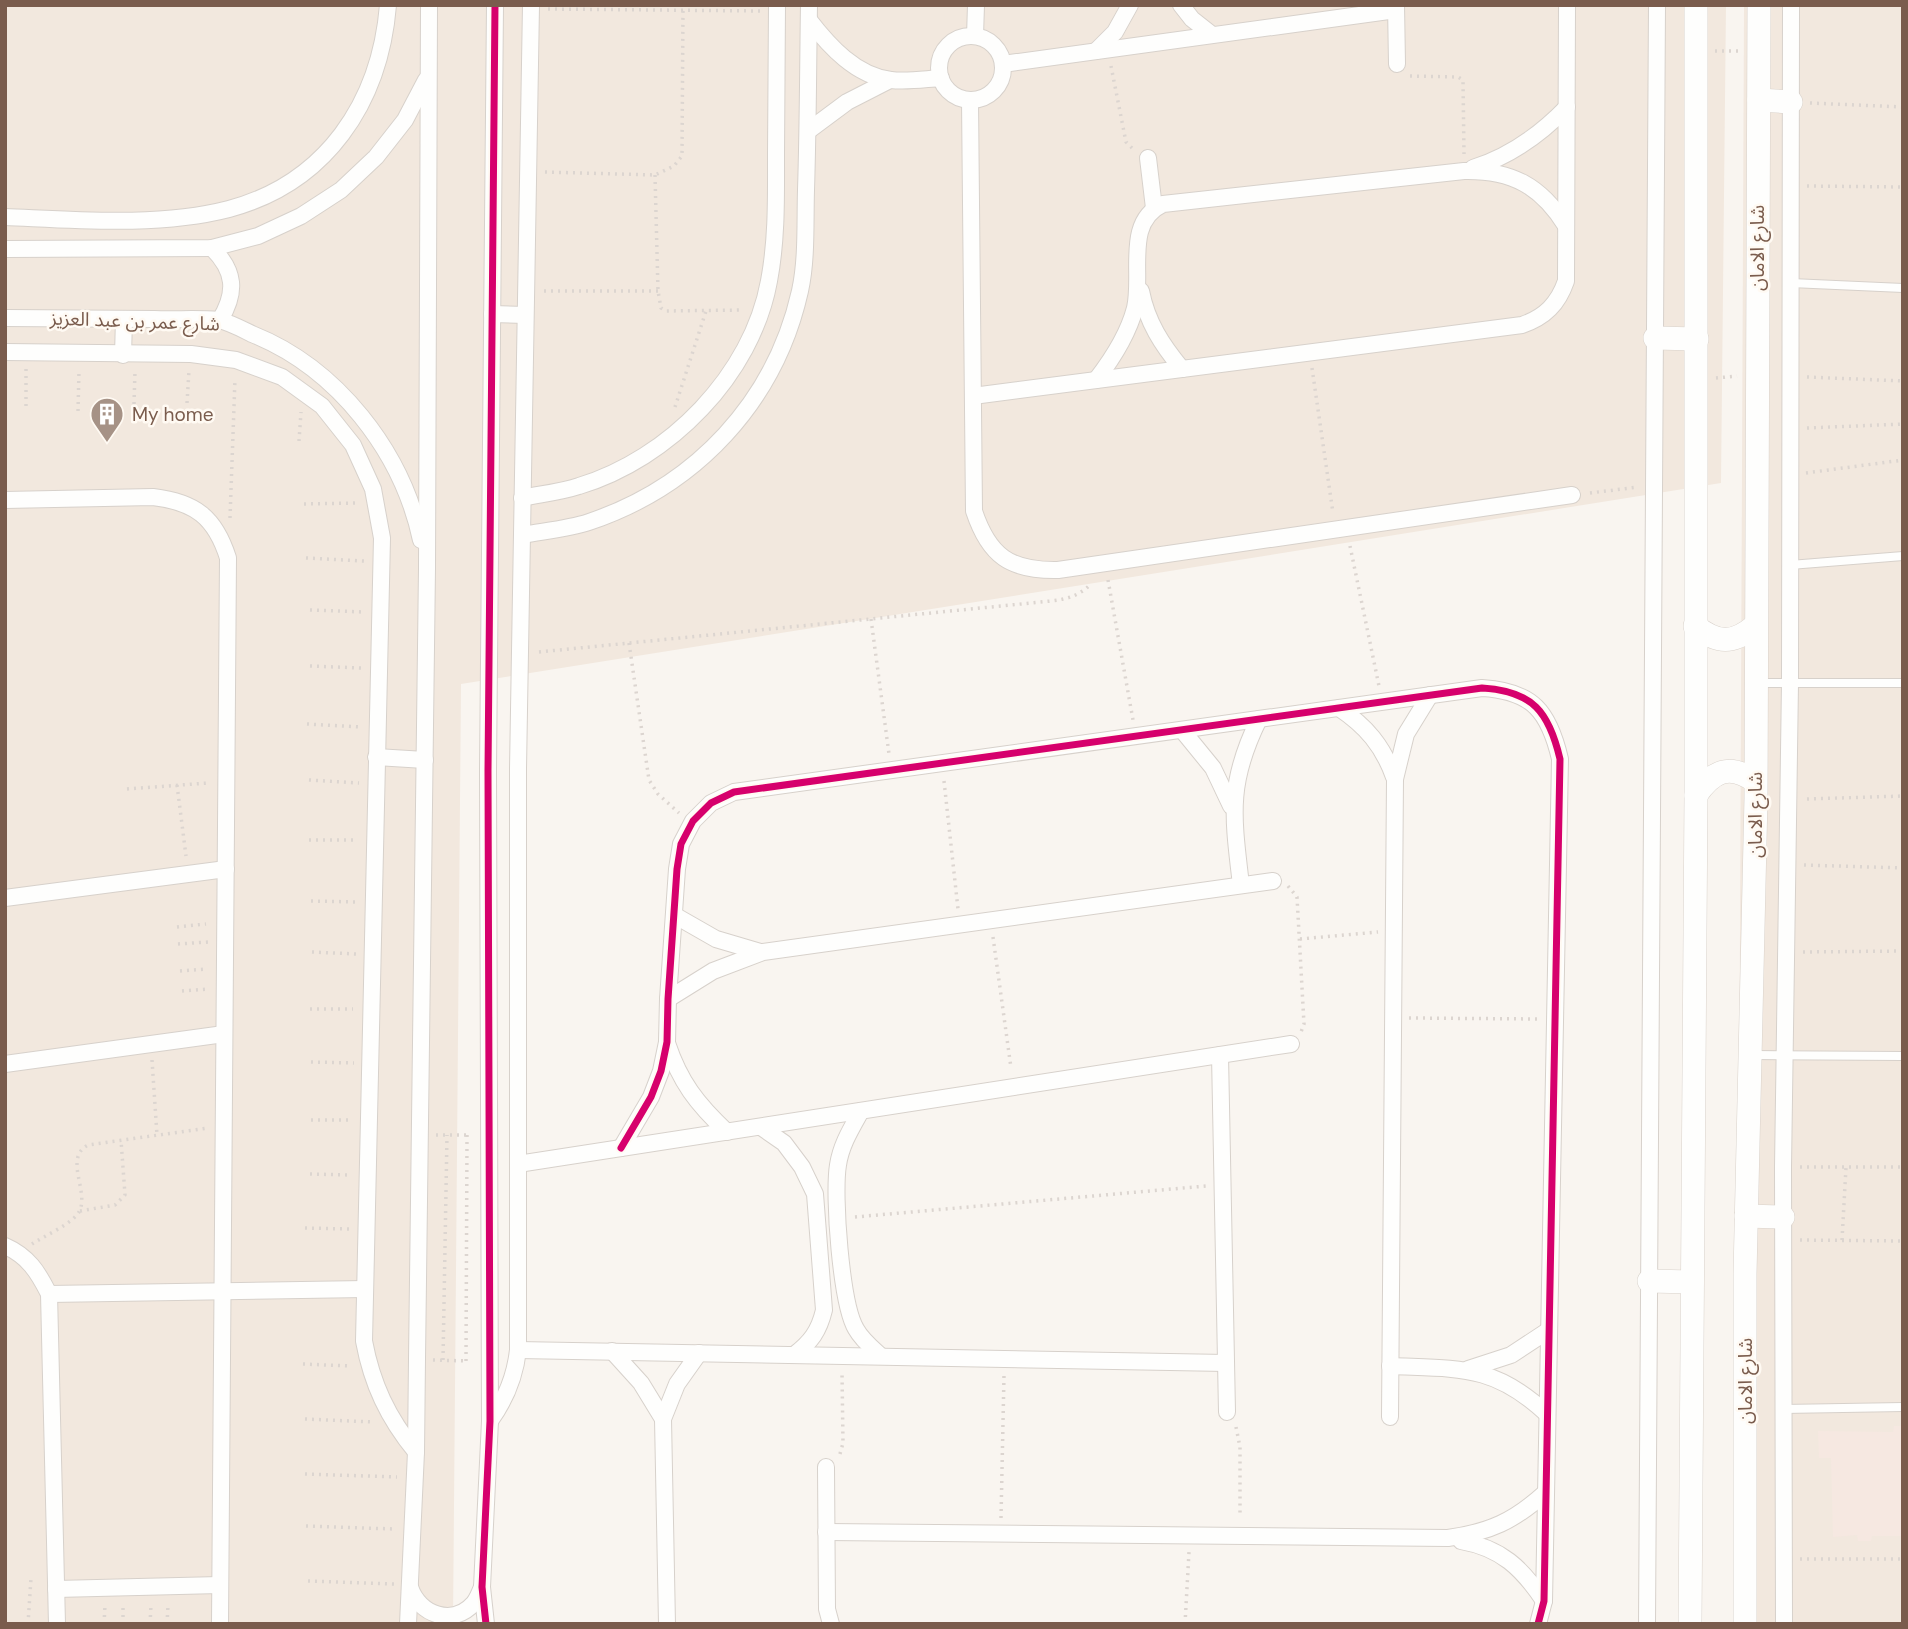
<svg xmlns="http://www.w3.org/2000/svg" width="1908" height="1629" viewBox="0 0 1908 1629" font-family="'DM Sans','Noto Sans Arabic',sans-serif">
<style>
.residential{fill:#f2e8de}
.commercial{fill:#f6e8e1}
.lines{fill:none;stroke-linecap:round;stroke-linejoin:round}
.lane-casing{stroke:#d7d1cb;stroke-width:10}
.street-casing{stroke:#d7d1cb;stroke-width:18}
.secondary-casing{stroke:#d9d2cb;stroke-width:24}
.path{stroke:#dcd5d0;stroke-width:3.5;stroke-dasharray:2 5;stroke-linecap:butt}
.lane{stroke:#fefefd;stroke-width:8}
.street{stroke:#fefefd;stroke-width:16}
.secondary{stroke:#fefefd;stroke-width:23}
.cycleway-casing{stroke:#fffaf3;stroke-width:11}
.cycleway{stroke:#d6006c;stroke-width:7}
.labels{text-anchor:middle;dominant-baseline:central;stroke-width:5;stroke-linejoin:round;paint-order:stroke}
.street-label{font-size:19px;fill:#7a5c4d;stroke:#fffaf3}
.poi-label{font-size:19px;fill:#7a5c4d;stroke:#fffaf3;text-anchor:start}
</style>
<rect width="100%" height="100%" fill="#f9f5f0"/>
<!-- residential -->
<g class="residential">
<polygon points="5,5 1726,5 1721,483 461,684 453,1624 5,1624"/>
<polygon points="1744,5 1903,5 1903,1624 1737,1624"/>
</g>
<!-- commercial -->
<polygon class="commercial" points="1894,1426 1903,1426 1903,1536 1872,1536 1871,1541 1858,1541 1857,1535 1833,1537 1831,1458 1819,1458 1818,1431 1893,1432"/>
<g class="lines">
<defs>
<g id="lane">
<polyline points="1791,283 1903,288"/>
<polyline points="1790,565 1903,556"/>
<polyline points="1759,683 1903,683"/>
<polyline points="1752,1055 1903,1056"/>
<polyline points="1783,1409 1903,1407"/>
</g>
<g id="street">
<polyline points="1181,5 1192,19 1211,34"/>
<polyline points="1396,5 1397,64"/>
<path d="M 809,20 C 829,46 856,76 891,80 C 907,82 925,79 941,78"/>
<circle cx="971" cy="68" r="32"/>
<polyline points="975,36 976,5"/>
<polyline points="1096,51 1115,32 1130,5"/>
<polyline points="1003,64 1396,10"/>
<path d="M 970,100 L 974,511 C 989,556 1010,571 1058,570 L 1572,495"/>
<polyline points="808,131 847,102 890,80"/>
<polyline points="1148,158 1154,208"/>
<path d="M 1473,168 C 1511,156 1540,135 1567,107"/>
<path d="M 5,217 C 77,220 159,227 229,209 C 326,183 380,103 388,5"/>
<path d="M 212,248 C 235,271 237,292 220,320"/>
<polyline points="5,249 212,248 258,236 301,216 341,190 376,157 405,120 426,80"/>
<path d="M 1141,291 C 1147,322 1162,345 1182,369"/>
<polyline points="492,314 525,315"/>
<path d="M 5,318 C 55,318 104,319 154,319 C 175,320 197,318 218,320 C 229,322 242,329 252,334 C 337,368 402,451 421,540"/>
<path d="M 5,352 L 191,354 L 236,360 L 282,377 L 322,406 L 353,445 L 373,489 L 382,538 L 364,1341 C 372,1384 388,1418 416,1452"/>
<polyline points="123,355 124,319"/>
<path d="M 1096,380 C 1113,358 1128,335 1135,308 C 1143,273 1124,222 1163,204 L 1464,171 C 1512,170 1541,186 1566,226"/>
<path d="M 973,396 L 1522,325 C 1545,317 1558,304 1566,281 L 1567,5"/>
<path d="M 522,498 C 541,494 561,492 579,486 C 669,459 752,375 769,281 C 777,239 776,196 776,154 C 776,104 777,55 777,5"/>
<path d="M 5,500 L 153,497 C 195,502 215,517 228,558 L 220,1624"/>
<path d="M 522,535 C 543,531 568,529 589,522 C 696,486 775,402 800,291 C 807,259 805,223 806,190 C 808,129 808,67 809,5"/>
<path d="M 1339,708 C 1366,726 1383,746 1394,777"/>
<polyline points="1182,730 1213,768 1231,806"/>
<polyline points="376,757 425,760"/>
<path d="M 1241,885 C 1233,816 1227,784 1259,719"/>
<polyline points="5,898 226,869"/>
<polyline points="674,915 716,939 760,952"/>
<polyline points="668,999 713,971 763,952 1273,881"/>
<path d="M 667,1043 C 680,1082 697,1104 727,1132"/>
<polyline points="1220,1055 1227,1412"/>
<polyline points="5,1064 224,1034"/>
<path d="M 861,1111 C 851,1129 841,1145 838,1165 C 833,1195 841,1304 856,1329 C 862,1340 872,1348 881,1356"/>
<path d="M 761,1127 L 784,1143 L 802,1167 L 815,1194 L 824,1310 C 819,1331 811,1342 794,1355"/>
<path d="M 621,1148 L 651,1097 L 661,1071 L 667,1042 L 668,999 L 677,869 L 681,844 L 693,821 L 711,803 L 734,792 L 1482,688 C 1533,691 1549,712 1560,759 L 1544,1601 L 1538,1624"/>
<polyline points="518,1164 1291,1044"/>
<path d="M 5,1246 C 28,1256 38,1272 49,1294 L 57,1624"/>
<polyline points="49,1294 365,1289"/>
<polyline points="518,1350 1226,1363"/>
<polyline points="612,1351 641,1383 663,1419"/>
<path d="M 1390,1366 C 1458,1369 1494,1364 1547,1414"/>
<polyline points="1468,1369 1511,1355 1549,1330"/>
<polyline points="1390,1417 1395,779 1406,734 1430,695"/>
<path d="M 490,1421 C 506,1399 515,1377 518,1350 L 518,769 L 531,5"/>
<polyline points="826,1467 827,1609 831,1624"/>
<path d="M 826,1532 L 1448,1538 C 1490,1532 1514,1521 1545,1493"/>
<path d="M 1461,1541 C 1501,1548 1522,1568 1544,1601"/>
<path d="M 410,1587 C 419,1615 453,1627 474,1603 C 477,1599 480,1592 482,1587"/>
<polyline points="56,1589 220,1585"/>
<polyline points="408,1624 416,1452 417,1359 427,568 429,5"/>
<polyline points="486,1624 482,1587 490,1421 488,771 495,5"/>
<polyline points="667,1624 663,1419 677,1384 699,1353"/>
<polyline points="1647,1624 1657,5"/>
<polyline points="1784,1624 1783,1167 1790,683 1791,5"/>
</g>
<g id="secondary">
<polyline points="1759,100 1791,102"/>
<polyline points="1655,338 1697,339"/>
<path d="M 1695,626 C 1718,644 1733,644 1755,626"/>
<path d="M 1696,795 C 1713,771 1729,763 1755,781"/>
<polyline points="1746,1216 1783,1217"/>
<polyline points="1649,1281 1692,1282"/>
<polyline points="1690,1624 1696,795 1696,5"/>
<polyline points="1745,1624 1745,1274 1756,798 1759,5"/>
</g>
</defs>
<!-- lane casing -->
<use href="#lane" class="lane-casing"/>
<!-- street casing -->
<use href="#street" class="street-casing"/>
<!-- secondary casing -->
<use href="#secondary" class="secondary-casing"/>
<!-- path -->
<g class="path">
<polyline points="548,9 761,11"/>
<polyline points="1715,51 1739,51"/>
<polyline points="1111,66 1126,142 1132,148"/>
<polyline points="1410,76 1458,77 1463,80 1464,154"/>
<polyline points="1810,103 1903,107"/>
<polyline points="545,172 655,175 674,166 682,156 683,5"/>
<polyline points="655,175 658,291 661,308 666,311 742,310"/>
<polyline points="1807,186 1903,187"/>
<polyline points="544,291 658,291"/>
<polyline points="1312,368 1333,513"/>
<polyline points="26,369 26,409"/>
<polyline points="1807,377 1903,381"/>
<polyline points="1716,378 1737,376"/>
<polyline points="187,403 189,370"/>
<polyline points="134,404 135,371"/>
<polyline points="675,407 706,311"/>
<polyline points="78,411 79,371"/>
<polyline points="1807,428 1903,424"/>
<polyline points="299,441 301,412"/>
<polyline points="1806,473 1903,460"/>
<polyline points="1590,493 1638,487"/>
<polyline points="304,504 358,503"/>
<polyline points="230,518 235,379"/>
<polyline points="1350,546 1379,686"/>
<polyline points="306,558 364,561"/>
<polyline points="1108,580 1133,720"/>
<polyline points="310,610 364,612"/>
<polyline points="871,619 889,754"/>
<polyline points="629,643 649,780 658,794 679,813"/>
<path d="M 539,652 L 1051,601 C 1067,599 1079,596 1091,584"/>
<polyline points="310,666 361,668"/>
<polyline points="307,724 361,727"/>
<polyline points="309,780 359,783"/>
<polyline points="944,781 958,909"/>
<polyline points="177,785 186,856"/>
<polyline points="127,789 208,783"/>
<polyline points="1807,799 1903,796"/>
<polyline points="309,840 356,840"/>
<polyline points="1804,865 1903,868"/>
<polyline points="1288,886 1297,897 1304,1024 1301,1032"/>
<polyline points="311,901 357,902"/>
<polyline points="177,927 206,924"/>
<polyline points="993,937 1011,1068"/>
<polyline points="1300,939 1378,932"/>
<polyline points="178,944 208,942"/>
<polyline points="312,952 356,954"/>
<polyline points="1803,952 1903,951"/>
<polyline points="180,971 206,969"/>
<polyline points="182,991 208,989"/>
<polyline points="310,1009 353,1009"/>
<polyline points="1409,1018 1538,1019"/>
<polyline points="152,1060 157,1135"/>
<polyline points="311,1062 354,1063"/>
<polyline points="311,1120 351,1120"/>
<polyline points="436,1135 467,1135"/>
<polyline points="1800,1167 1903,1167"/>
<polyline points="310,1174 350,1175"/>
<polyline points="80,1211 115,1205 125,1195 121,1140"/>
<polyline points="855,1217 1206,1186"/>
<polyline points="305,1228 349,1229"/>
<polyline points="1800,1240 1903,1241"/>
<polyline points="1842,1240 1846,1167"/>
<path d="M 32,1244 C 44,1236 72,1224 79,1212 C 90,1192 63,1158 88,1145 L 208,1128"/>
<polyline points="433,1360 468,1361"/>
<polyline points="443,1360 447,1135"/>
<polyline points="466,1361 467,1135"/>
<polyline points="303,1364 350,1366"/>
<polyline points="305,1419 373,1422"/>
<polyline points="1236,1427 1240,1447 1240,1517"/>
<polyline points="840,1454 843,1443 842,1372"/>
<polyline points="305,1474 397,1477"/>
<polyline points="1001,1518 1004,1375"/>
<polyline points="306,1526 394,1529"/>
<polyline points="1800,1559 1903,1559"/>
<polyline points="308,1581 394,1584"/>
<polyline points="28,1624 31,1578"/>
<polyline points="104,1624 105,1605"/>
<polyline points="123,1624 123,1605"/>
<polyline points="150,1624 151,1605"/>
<polyline points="167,1624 168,1605"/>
<polyline points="1185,1624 1189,1552"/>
</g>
<!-- lane -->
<use href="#lane" class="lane"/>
<!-- street -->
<use href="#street" class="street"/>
<!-- secondary -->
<use href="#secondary" class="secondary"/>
<defs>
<g id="cycleway">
<path d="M 621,1148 L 651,1097 L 661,1071 L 667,1042 L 668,999 L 677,869 L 681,844 L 693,821 L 711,803 L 734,792 L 1482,688 C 1533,691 1549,712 1560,759 L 1544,1601 L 1538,1624"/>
<polyline points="486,1624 482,1587 490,1421 488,771 495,5"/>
</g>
</defs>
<!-- cycleway casing -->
<use href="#cycleway" class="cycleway-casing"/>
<!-- cycleway -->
<use href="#cycleway" class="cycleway"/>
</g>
<!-- icons -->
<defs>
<symbol id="building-pin" viewBox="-11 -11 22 30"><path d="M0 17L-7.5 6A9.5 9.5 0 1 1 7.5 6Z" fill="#a69286" stroke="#fffaf3"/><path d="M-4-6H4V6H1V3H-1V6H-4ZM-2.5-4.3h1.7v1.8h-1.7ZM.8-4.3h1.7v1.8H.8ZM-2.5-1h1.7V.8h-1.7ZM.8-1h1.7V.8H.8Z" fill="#fff"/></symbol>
</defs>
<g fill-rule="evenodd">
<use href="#building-pin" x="88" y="395" width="38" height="52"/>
</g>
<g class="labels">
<!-- street labels -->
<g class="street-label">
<text transform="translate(1757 248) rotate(-90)">شارع الامان</text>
<text transform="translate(135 321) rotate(2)">شارع عمر بن عبد العزيز</text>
<text transform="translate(1755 815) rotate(-90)">شارع الامان</text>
<text transform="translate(1745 1381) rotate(-90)">شارع الامان</text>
</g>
<!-- poi labels -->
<g class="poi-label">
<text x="132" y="414">My home</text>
</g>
</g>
<!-- border -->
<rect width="1908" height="1629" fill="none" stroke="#7a5c4d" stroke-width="14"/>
</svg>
